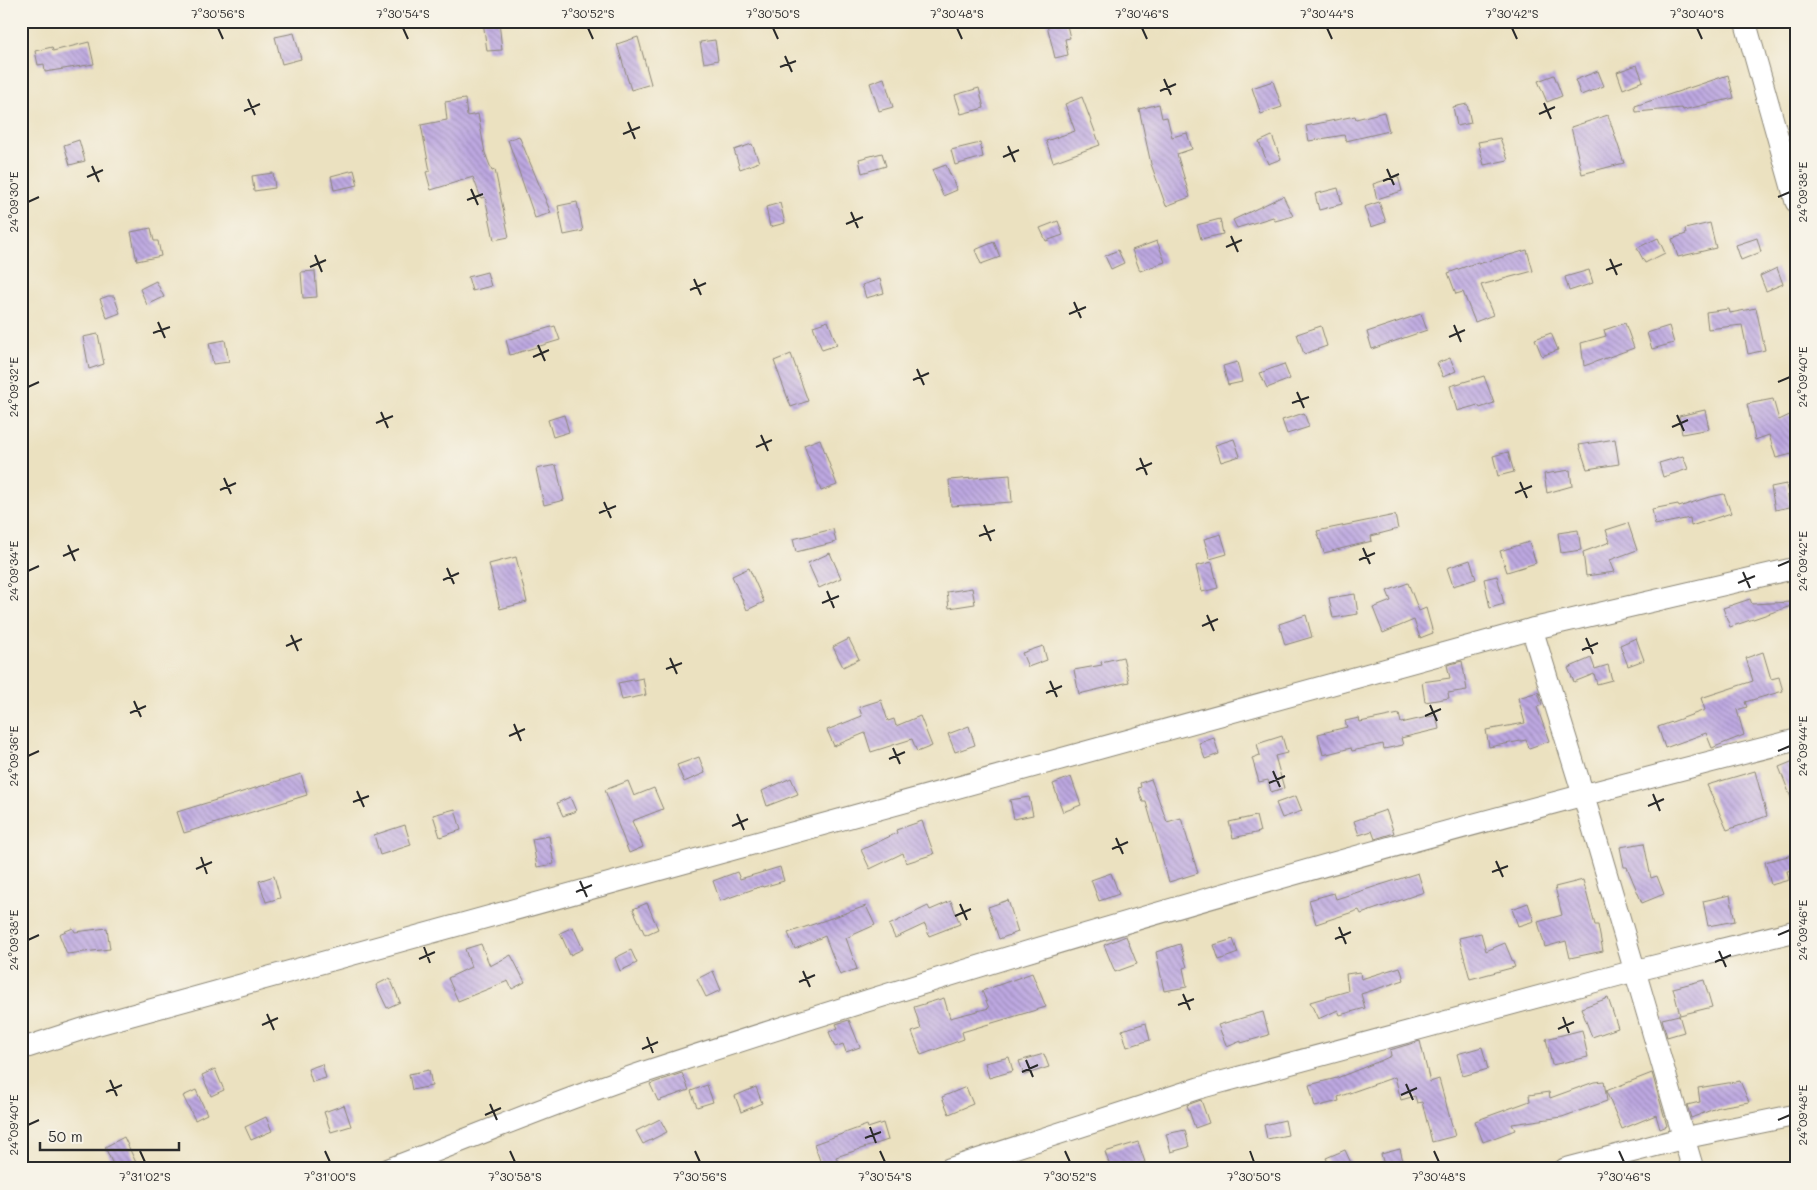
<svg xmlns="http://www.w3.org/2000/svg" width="1817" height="1190" viewBox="0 0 1817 1190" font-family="Mali,sans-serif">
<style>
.building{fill:url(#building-back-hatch)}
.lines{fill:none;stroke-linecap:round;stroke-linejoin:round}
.minor-casing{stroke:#8b8676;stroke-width:23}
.minor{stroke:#fff;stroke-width:21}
.ticks{fill:none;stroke:#2b2b2b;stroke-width:2}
.neatline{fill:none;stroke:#2b2b2b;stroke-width:2}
.ticks-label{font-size:12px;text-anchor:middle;fill:#2b2b2b}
</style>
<defs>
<pattern id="building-back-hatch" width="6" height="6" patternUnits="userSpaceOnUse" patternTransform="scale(1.25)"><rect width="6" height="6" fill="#bda8e1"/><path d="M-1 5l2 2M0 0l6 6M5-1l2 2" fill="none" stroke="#9a89b7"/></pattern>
</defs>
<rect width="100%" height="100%" fill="#f7f3e8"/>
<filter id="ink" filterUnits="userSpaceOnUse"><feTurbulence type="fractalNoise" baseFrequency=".02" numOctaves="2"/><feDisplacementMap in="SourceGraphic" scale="10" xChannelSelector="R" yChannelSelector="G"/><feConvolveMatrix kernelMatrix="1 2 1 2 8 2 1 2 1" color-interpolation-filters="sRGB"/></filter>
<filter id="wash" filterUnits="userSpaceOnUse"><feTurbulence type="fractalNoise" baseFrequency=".0096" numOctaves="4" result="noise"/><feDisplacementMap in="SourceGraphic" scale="20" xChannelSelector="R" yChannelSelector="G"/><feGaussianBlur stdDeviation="1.12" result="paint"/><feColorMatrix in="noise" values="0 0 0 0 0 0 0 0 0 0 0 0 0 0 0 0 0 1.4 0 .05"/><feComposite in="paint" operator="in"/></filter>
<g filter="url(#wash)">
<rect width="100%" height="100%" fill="#ebe1c0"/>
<g id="blocks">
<!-- building -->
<g class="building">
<polygon points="483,21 499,21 502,50 487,51"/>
<polygon points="1046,21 1066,21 1070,38 1065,39 1068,55 1055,58"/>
<polygon points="294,33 301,59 282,64 275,37"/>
<polygon points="638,37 651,84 631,90 617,44"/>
<polygon points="715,40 718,60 704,63 700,42"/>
<polygon points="89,42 94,64 45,72 44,64 38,65 35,51 52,47 53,51"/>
<polygon points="1637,65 1643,81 1623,89 1617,72"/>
<polygon points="1598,71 1604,86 1581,95 1575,80"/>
<polygon points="1554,75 1562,96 1547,102 1538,81"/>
<polygon points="1728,75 1734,98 1683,110 1682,108 1636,112 1635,106"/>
<polygon points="884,78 893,107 879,111 870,83"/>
<polygon points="1273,81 1282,107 1261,114 1252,88"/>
<polygon points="979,88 984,108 961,114 955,95"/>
<polygon points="1082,97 1100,145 1053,162 1046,141 1075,131 1065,104"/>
<polygon points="465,99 467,116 478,114 485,153 492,171 495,170 509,237 494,240 485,197 481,198 473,177 431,190 426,172 430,171 421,125 447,120 445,102"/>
<polygon points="1159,104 1162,118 1167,117 1172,137 1187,133 1192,149 1177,154 1190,197 1166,206 1151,164 1139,109"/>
<polygon points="1467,104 1471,123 1457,126 1453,107"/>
<polygon points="1384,112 1389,131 1346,141 1344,135 1309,141 1306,126 1355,116 1356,119"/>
<polygon points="1608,115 1624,163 1582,174 1571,127"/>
<polygon points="519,136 551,213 535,218 508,140"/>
<polygon points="1272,136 1281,159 1268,164 1259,142"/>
<polygon points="1500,138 1508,160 1484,165 1478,142"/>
<polygon points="79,140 85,161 70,165 64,145"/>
<polygon points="980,143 983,157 955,165 951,150"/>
<polygon points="752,144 759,162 740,169 734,150"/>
<polygon points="882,153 886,166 862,173 859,159"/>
<polygon points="946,165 957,190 943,196 932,170"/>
<polygon points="354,170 358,185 334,190 331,176"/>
<polygon points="273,173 275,188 254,191 252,176"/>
<polygon points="1398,176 1402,191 1377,199 1373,184"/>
<polygon points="1338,188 1342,204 1319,210 1315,194"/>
<polygon points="1283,196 1293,216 1275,221 1273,217 1237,228 1233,220"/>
<polygon points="577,202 583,231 564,235 558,206"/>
<polygon points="1379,202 1386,222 1371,227 1364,207"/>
<polygon points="780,203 785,223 770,227 766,207"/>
<polygon points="1220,219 1223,234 1201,239 1197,225"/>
<polygon points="1058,221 1063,235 1046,241 1040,228"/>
<polygon points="1710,223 1716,248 1678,257 1672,239 1686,234 1685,229"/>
<polygon points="151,228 154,241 158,241 161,256 137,261 131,232"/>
<polygon points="1658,238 1665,253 1645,263 1637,248"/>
<polygon points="1757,238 1761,252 1741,260 1736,245"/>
<polygon points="1157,241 1165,262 1140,271 1132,250"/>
<polygon points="994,242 1000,257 981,264 975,250"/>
<polygon points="1118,250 1124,263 1111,269 1105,256"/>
<polygon points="1527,250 1533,271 1481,285 1493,315 1475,322 1463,292 1456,294 1448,273 1478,262 1478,264"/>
<polygon points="1777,268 1783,284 1766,291 1760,276"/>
<polygon points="1589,270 1593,283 1569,291 1565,277"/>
<polygon points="315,271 317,297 303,298 301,272"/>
<polygon points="487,272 491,286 472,291 468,277"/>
<polygon points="880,279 884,293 866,298 862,285"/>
<polygon points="156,281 164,297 147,305 140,289"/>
<polygon points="108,296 114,296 120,313 107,318 100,299"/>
<polygon points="1756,308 1765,350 1748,354 1742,325 1708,329 1706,312 1729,309 1730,313"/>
<polygon points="1421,314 1427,330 1372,349 1367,332"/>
<polygon points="828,321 837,345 822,350 813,326"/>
<polygon points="1625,323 1634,348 1584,366 1581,343 1606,336 1604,330"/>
<polygon points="555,326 560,340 510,355 506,340"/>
<polygon points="1321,326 1327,346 1304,354 1297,334"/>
<polygon points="1669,326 1674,343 1652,349 1647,333"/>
<polygon points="1551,333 1558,350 1542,356 1535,339"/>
<polygon points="98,334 104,364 89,369 83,337"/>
<polygon points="225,340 229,362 213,364 209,343"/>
<polygon points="791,354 808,401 791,407 774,361"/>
<polygon points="1450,358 1456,371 1443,377 1437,363"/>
<polygon points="1237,362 1242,382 1228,385 1223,366"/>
<polygon points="1284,364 1290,379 1267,388 1260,373"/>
<polygon points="1484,376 1494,403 1480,408 1478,405 1457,411 1450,386"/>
<polygon points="1773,399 1779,420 1796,412 1796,453 1776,458 1769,435 1755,440 1747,404"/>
<polygon points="1705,410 1709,429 1682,434 1679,416"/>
<polygon points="1304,413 1309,427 1287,434 1282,420"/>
<polygon points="564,415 569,432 553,437 548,420"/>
<polygon points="820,439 837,485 821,491 804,445"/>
<polygon points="1234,439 1240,456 1221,462 1215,445"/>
<polygon points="1615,439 1619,464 1587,469 1579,445"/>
<polygon points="1508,452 1514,472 1498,476 1493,456"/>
<polygon points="1683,456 1688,469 1663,477 1659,463"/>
<polygon points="556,465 564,500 544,505 536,469"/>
<polygon points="1570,470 1572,486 1547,493 1544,474"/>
<polygon points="1010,475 1012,502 951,506 949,480"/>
<polygon points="1786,484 1790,507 1775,510 1771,487"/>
<polygon points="1724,494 1731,513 1691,526 1690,518 1655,525 1652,509 1678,504 1679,507 1706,498"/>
<polygon points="1395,515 1398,529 1371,536 1372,541 1324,553 1317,531"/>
<polygon points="1628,523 1637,550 1610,560 1615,572 1586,576 1583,552 1610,542 1606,530"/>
<polygon points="833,529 836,542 796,552 793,539"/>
<polygon points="1578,530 1581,550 1561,553 1558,533"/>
<polygon points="1221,534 1227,554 1210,559 1204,539"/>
<polygon points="1529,542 1536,563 1507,572 1500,551"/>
<polygon points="830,553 841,578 819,588 808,563"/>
<polygon points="516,557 527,602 500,609 489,564"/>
<polygon points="1470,560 1476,579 1453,586 1447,568"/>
<polygon points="1212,562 1218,588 1202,592 1196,566"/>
<polygon points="749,568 764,602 747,610 732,576"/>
<polygon points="1497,576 1504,604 1490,608 1484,579"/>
<polygon points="1408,583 1419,611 1426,608 1433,633 1420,638 1414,620 1383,633 1373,608 1391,601 1387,591"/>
<polygon points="972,588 975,604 949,608 947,592"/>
<polygon points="1355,594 1358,614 1333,618 1329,598"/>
<polygon points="1750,599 1752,604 1790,602 1791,606 1730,627 1723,608"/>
<polygon points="1306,615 1312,637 1285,645 1279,624"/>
<polygon points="1636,638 1644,660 1628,666 1620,645"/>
<polygon points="849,639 859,659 843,667 833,647"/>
<polygon points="1043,646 1047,660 1028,667 1022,653"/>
<polygon points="1763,652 1771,679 1779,677 1783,691 1745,702 1747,707 1737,710 1744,735 1712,748 1706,733 1665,748 1658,727 1705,710 1701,698 1753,681 1746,658"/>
<polygon points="1123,657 1129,682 1079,694 1074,670 1102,665 1101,662"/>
<polygon points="1591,658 1595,669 1608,665 1612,680 1597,684 1594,674 1574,682 1568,668"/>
<polygon points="1462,661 1467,690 1448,693 1449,698 1425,702 1422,682 1450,678 1447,665"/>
<polygon points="643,678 646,695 622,700 618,683"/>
<polygon points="1538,692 1542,705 1537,707 1549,741 1529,748 1526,740 1489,747 1486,730 1525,723 1518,698"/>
<polygon points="881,700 888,721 894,719 896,726 920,716 932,746 917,752 912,739 871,752 865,733 834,746 827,730 862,716 859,707"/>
<polygon points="1399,714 1401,723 1436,715 1439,729 1401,738 1403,745 1384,749 1383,744 1352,751 1351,748 1323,755 1318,734 1347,727 1345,721 1359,718 1360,722"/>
<polygon points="969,726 975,745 955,752 948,734"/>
<polygon points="1282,736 1287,753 1275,756 1284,788 1271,792 1268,780 1259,782 1252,758 1260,755 1257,744"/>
<polygon points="1214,738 1219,754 1205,759 1199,743"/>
<polygon points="699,757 705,773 684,782 677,765"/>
<polygon points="1796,760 1796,808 1795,808 1779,767"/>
<polygon points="1755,771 1767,816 1727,830 1707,785"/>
<polygon points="301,774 307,795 184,833 177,812"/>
<polygon points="1071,777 1081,805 1063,812 1053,784"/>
<polygon points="791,778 798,794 767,806 762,791"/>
<polygon points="1151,779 1167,822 1181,818 1198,873 1169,882 1146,802 1143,802 1138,788 1141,787 1140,783"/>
<polygon points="628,781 634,796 654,788 663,809 632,821 643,847 629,853 605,790"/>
<polygon points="1296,796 1302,811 1282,818 1276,803"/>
<polygon points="570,797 576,811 563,816 557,803"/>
<polygon points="1029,797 1033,815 1014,819 1010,800"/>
<polygon points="455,809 461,830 440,837 433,815"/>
<polygon points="1386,810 1394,833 1375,839 1372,831 1359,835 1354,821"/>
<polygon points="1256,816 1260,832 1233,838 1229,822"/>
<polygon points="922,821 934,854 906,863 903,853 870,869 861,850 897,833 896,830"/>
<polygon points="405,825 411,845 380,855 374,835"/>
<polygon points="549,836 554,864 537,867 532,839"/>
<polygon points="1644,843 1651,878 1657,876 1664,894 1642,903 1627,867 1624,867 1620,847"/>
<polygon points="1796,854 1796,870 1787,871 1789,880 1771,885 1765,862"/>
<polygon points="780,867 784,881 763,887 762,886 720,901 713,881 737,872 740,879"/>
<polygon points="1111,873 1119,894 1099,901 1091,880"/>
<polygon points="1418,873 1424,892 1361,914 1359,910 1316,924 1309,900 1334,893 1336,899"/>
<polygon points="274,876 280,898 266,902 259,881"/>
<polygon points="1583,880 1595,925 1598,925 1603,951 1570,958 1566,941 1545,947 1538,922 1562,915 1555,887"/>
<polygon points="1730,895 1735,921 1708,926 1703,901"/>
<polygon points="1008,900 1018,932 999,939 988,907"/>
<polygon points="951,901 960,924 929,936 925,924 895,938 889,925 928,906 930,910"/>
<polygon points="647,903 658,929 645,935 633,909"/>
<polygon points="1528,903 1534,921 1518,926 1512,909"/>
<polygon points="866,906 875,925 846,938 857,969 840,975 825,936 795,949 788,933"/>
<polygon points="573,927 583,949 570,955 560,933"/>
<polygon points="73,928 75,932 107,928 110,949 67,954 59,934"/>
<polygon points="1481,933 1486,951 1505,943 1515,967 1470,979 1459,938"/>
<polygon points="1126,936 1137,964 1115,972 1104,945"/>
<polygon points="1233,939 1238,953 1219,960 1214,945"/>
<polygon points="481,944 490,966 511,955 525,982 512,989 508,981 458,1001 448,978 471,967 465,949"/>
<polygon points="1180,944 1187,967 1183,968 1187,987 1164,991 1156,952"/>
<polygon points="631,950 637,963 620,971 615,958"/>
<polygon points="1400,967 1404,980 1361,994 1365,1008 1340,1015 1338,1010 1318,1019 1310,1002 1348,991 1346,974 1360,972 1361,979"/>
<polygon points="713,971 721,990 706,997 697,979"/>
<polygon points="1032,973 1046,1007 962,1032 964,1039 921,1055 912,1032 921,1029 914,1007 944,998 950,1018 989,1008 982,991"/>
<polygon points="390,978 400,1002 387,1008 376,985"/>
<polygon points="1704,980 1712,1007 1680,1015 1673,988"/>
<polygon points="1608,998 1618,1028 1592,1037 1581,1008"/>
<polygon points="1263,1012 1269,1035 1241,1043 1241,1041 1227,1047 1218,1025"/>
<polygon points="1679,1015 1684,1032 1667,1037 1662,1019"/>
<polygon points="849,1020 860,1047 846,1052 843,1044 835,1047 829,1032 838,1028 836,1024"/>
<polygon points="1146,1023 1150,1040 1127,1047 1122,1030"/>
<polygon points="1582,1030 1588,1057 1552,1065 1546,1039"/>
<polygon points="1420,1041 1430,1082 1439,1079 1455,1136 1432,1142 1422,1102 1417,1103 1415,1096 1401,1100 1395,1077 1338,1097 1339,1101 1315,1107 1309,1085 1337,1078 1380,1061 1391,1056 1390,1050"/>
<polygon points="1482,1047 1488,1069 1463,1076 1457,1054"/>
<polygon points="1044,1054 1049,1067 1024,1075 1019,1061"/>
<polygon points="1009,1057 1013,1071 989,1078 985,1063"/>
<polygon points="322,1064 326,1078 312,1082 308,1069"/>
<polygon points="215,1069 224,1090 211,1096 202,1075"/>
<polygon points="429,1070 432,1086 412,1090 409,1074"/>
<polygon points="682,1073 689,1090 658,1101 650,1084"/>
<polygon points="1652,1073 1667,1126 1660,1129 1656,1115 1622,1129 1606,1091"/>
<polygon points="1604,1081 1607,1101 1562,1117 1512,1124 1515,1130 1483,1142 1475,1121 1530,1101 1529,1095 1549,1092 1550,1098 1594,1082"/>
<polygon points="1740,1081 1749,1102 1719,1107 1691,1118 1687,1105 1700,1102 1698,1088"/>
<polygon points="707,1085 713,1102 697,1107 691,1091"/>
<polygon points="756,1087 762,1103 741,1112 735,1096"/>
<polygon points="966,1087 973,1104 949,1114 942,1097"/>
<polygon points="196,1090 207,1114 195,1120 183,1096"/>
<polygon points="1201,1100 1209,1123 1195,1128 1187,1105"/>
<polygon points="344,1105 351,1126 331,1132 324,1112"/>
<polygon points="266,1117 272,1131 251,1140 245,1127"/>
<polygon points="660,1119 667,1132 643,1144 636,1131"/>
<polygon points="1285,1120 1288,1135 1267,1139 1264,1125"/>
<polygon points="883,1123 888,1140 836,1157 840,1169 823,1169 814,1144 867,1125 868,1128"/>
<polygon points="1185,1130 1189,1147 1171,1152 1166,1134"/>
<polygon points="124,1137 139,1169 115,1169 105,1147"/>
<polygon points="1138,1142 1145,1162 1122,1169 1111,1169 1105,1152"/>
<polygon points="1400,1149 1405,1169 1385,1169 1381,1154"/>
<polygon points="1345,1150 1351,1163 1331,1169 1326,1158"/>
</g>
</g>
</g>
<g filter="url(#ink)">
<use href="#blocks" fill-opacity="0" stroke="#8b8676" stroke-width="1"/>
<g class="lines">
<defs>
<g id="minor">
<polyline points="1745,21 1796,202"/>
<polyline points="1532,629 1583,794 1693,1169"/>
<polyline points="21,1049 92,1026 1532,629 1796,568"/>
<path d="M 389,1169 C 474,1137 558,1101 645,1072 C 1024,947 1409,838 1796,740"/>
<polyline points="949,1169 1199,1088 1634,971 1796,931"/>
<polyline points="1565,1169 1684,1138 1796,1115"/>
</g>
</defs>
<!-- minor casing -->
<use href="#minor" class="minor-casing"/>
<!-- minor -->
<use href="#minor" class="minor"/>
</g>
</g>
<!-- ticks -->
<path class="ticks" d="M 218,28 L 223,39M 403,28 L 408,39M 588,28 L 593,39M 773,28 L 778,39M 957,28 L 962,39M 1142,28 L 1147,39M 1327,28 L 1332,39M 1512,28 L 1517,39M 1697,28 L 1702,39M 785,56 L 792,72M 780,67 L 796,61M 1164,79 L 1171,95M 1160,91 L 1176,84M 248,99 L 255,115M 1544,103 L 1551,119M 244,111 L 260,104M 1539,114 L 1555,107M 628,122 L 635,139M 623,134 L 640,127M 1008,146 L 1015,162M 1003,157 L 1019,150M 92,166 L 99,182M 1387,169 L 1394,185M 87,177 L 103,170M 1383,181 L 1399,174M 471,189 L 478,205M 1778,197 L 1790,192M 467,200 L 483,194M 28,202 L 39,197M 851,212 L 858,228M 846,224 L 863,217M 1231,236 L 1238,252M 1226,247 L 1242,240M 315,255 L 322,272M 1610,259 L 1617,275M 310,267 L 326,260M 1606,270 L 1622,264M 694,279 L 701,295M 690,290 L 706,283M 1074,302 L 1081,318M 1069,314 L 1086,307M 158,322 L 165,338M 1454,325 L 1461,342M 153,333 L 170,327M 1449,337 L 1465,330M 538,345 L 545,361M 533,357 L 549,350M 917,369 L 924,385M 913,380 L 929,373M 1778,382 L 1790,377M 28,387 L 39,382M 1297,392 L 1304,408M 1292,403 L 1309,397M 381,412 L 388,428M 1677,415 L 1684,431M 376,423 L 393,416M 1672,427 L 1688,420M 761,435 L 768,451M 756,447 L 772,440M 1140,458 L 1147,475M 1136,470 L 1152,463M 224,478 L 231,494M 1520,482 L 1527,498M 220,490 L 236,483M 1515,493 L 1532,486M 604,502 L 611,518M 599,513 L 616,506M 984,525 L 991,541M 979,536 L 995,530M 68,545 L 75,561M 1363,548 L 1370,564M 63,556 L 79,549M 1359,560 L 1375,553M 1778,566 L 1790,561M 447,568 L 454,584M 28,571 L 39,566M 1743,572 L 1750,588M 443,580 L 459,573M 1738,583 L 1755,576M 827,591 L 834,608M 822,603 L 839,596M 1207,615 L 1214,631M 1202,626 L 1218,619M 291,635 L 298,651M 1586,638 L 1593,654M 286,646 L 302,639M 1582,650 L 1598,643M 670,658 L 677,674M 666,669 L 682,663M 1050,681 L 1057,697M 1046,693 L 1062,686M 134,701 L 141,717M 1430,705 L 1437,721M 130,713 L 146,706M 1425,716 L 1441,709M 514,724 L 521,741M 509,736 L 525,729M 893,748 L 900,764M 1778,751 L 1790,746M 28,756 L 39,751M 889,759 L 905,752M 1273,771 L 1280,787M 1269,783 L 1285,776M 357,791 L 364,807M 1653,794 L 1660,811M 353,802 L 369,796M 1648,806 L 1664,799M 737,814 L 744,830M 732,826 L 748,819M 1116,838 L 1123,854M 1112,849 L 1128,842M 201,857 L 207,874M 1496,861 L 1503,877M 196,869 L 212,862M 1492,872 L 1508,866M 580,881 L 587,897M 576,892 L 592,885M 960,904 L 967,920M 955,916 L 971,909M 1339,927 L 1346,944M 1778,935 L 1790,930M 1335,939 L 1351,932M 28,940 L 39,935M 424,947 L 430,963M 1719,951 L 1726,967M 419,959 L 435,952M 1715,962 L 1731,955M 803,971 L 810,987M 799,982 L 815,975M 1183,994 L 1190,1010M 1178,1005 L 1194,999M 267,1014 L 274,1030M 1563,1017 L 1569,1033M 262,1025 L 278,1018M 1558,1029 L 1574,1022M 647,1037 L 653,1053M 642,1049 L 658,1042M 1026,1060 L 1033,1077M 1022,1072 L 1038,1065M 110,1080 L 117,1096M 1406,1084 L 1413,1100M 106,1092 L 122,1085M 1401,1095 L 1417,1088M 490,1104 L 497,1120M 485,1115 L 501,1108M 1778,1120 L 1790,1115M 28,1125 L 39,1120M 870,1127 L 876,1143M 865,1138 L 881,1132M 140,1151 L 145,1162M 325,1151 L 330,1162M 510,1151 L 515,1162M 695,1151 L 700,1162M 880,1151 L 885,1162M 1065,1151 L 1070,1162M 1250,1151 L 1254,1162M 1434,1151 L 1439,1162M 1619,1151 L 1624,1162"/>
<!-- margin -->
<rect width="1817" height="1190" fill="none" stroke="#f7f3e8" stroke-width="55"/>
<!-- scale -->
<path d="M40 1142v8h139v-8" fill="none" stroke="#2b2b2b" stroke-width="2.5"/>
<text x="48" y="1142" font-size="15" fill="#2b2b2b" stroke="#f7f3e8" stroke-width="4" paint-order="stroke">50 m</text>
<rect x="28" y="28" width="1762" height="1134" class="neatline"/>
<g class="ticks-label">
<text x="218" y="18">7°30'56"S</text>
<text x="403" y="18">7°30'54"S</text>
<text x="588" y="18">7°30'52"S</text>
<text x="773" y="18">7°30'50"S</text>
<text x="957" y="18">7°30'48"S</text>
<text x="1142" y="18">7°30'46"S</text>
<text x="1327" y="18">7°30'44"S</text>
<text x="1512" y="18">7°30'42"S</text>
<text x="1697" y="18">7°30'40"S</text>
<text transform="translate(1803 192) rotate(-90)" y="4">24°09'38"E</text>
<text transform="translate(14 202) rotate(-90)" y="4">24°09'30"E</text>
<text transform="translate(1803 377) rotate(-90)" y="4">24°09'40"E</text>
<text transform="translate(14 387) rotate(-90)" y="4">24°09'32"E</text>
<text transform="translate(1803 561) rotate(-90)" y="4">24°09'42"E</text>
<text transform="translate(14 571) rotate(-90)" y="4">24°09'34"E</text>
<text transform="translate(1803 746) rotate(-90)" y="4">24°09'44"E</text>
<text transform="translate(14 756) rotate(-90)" y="4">24°09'36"E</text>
<text transform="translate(1803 930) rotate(-90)" y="4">24°09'46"E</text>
<text transform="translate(14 940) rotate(-90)" y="4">24°09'38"E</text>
<text transform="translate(1803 1115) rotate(-90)" y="4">24°09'48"E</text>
<text transform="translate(14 1125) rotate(-90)" y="4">24°09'40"E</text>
<text x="145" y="1181">7°31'02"S</text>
<text x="330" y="1181">7°31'00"S</text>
<text x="515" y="1181">7°30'58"S</text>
<text x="700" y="1181">7°30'56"S</text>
<text x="885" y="1181">7°30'54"S</text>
<text x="1070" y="1181">7°30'52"S</text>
<text x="1254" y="1181">7°30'50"S</text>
<text x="1439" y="1181">7°30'48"S</text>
<text x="1624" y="1181">7°30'46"S</text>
</g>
</svg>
